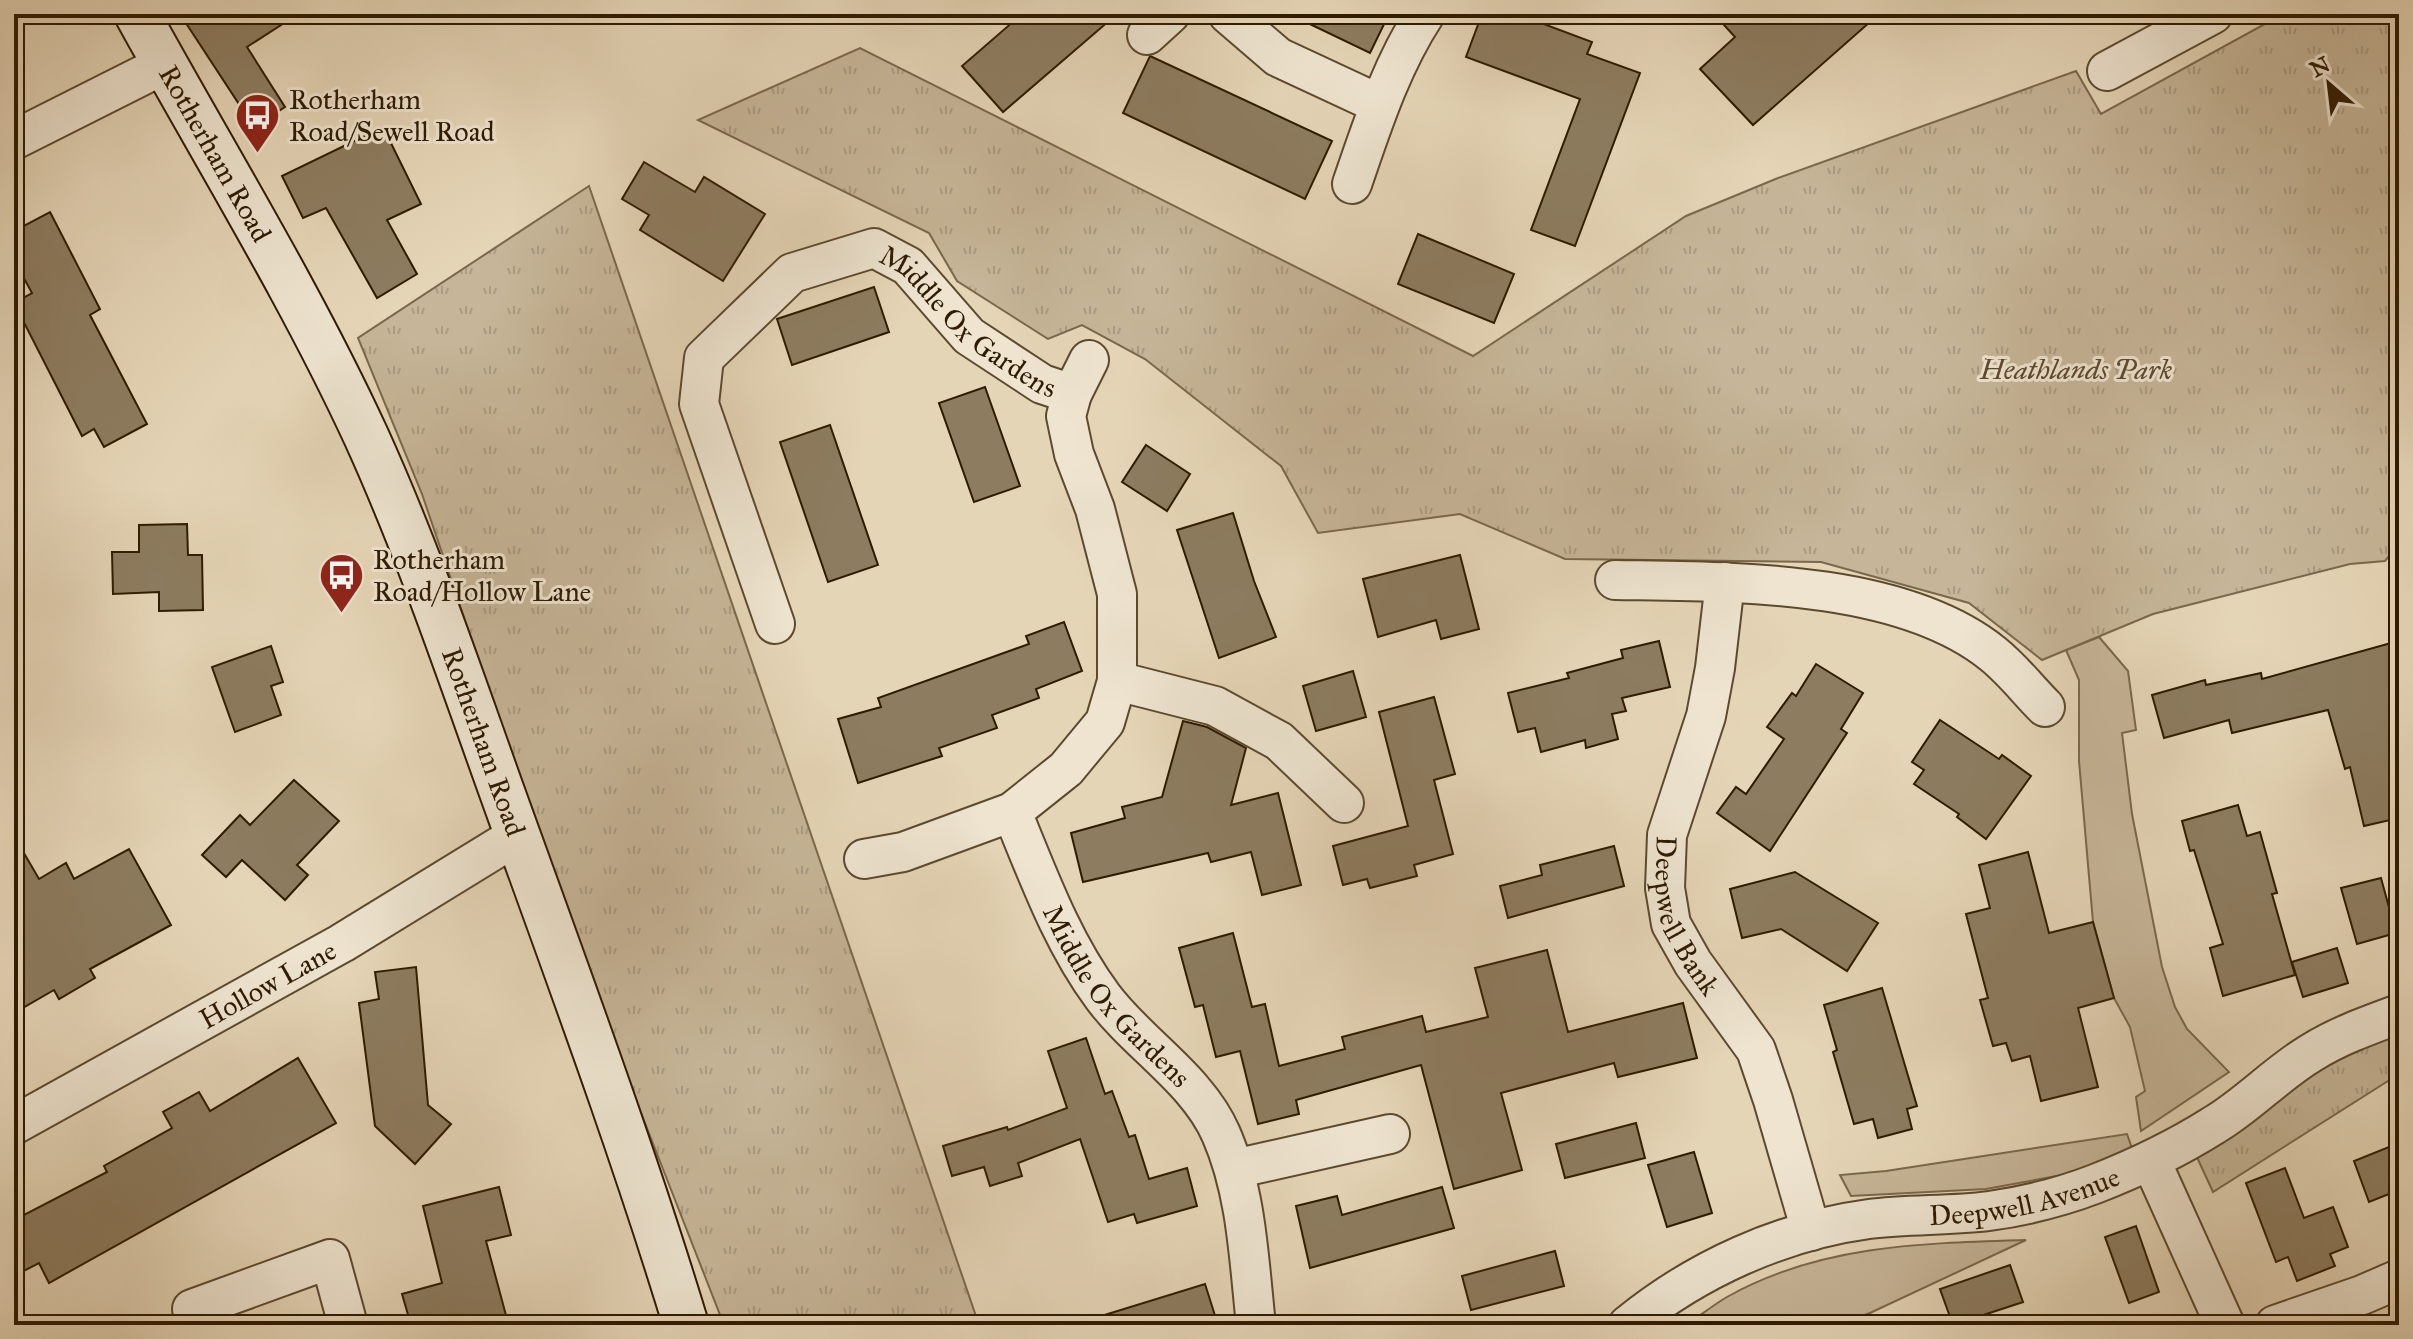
<svg xmlns="http://www.w3.org/2000/svg" width="2413" height="1339" viewBox="0 0 2413 1339" font-family="'IM FELL Great Primer',serif">
<style>
.grass{fill:#c6b598;stroke:#7a684c;stroke-width:2}
.park{fill:url(#park-tufts);stroke:#7a684c;stroke-width:2}
.building{fill:#8d7c60;stroke:#2e1b01;stroke-width:2}
.lines{fill:none;stroke-linecap:round;stroke-linejoin:round}
.street-casing{stroke:#5c4a2e;stroke-width:42}
.secondary-casing{stroke:#2e1b01;stroke-width:48}
.street{stroke:#eee4d0;stroke-width:38}
.secondary{stroke:#eee4d0;stroke-width:44}
.labels{text-anchor:middle;dominant-baseline:central;stroke-width:6;stroke-linejoin:round;paint-order:stroke}
.poi-label{font-size:28px;fill:#2e1b01;stroke:#eee4d0;text-anchor:start}
.street-label{font-size:28px;fill:#2e1b01;stroke:#eee4d0}
.park-label{font-size:28px;font-style:italic;fill:#5c492e;stroke:#eee4d0}
</style>
<defs>
<pattern id="park-tufts" width="24" height="20" patternUnits="userSpaceOnUse" patternTransform="scale(2)"><rect width="24" height="20" fill="#c6b598"/><path d="M3 7l-1-3M5 7V3M7 7l1-3M15 17l-1-3M17 17v-4M19 17l1-3" fill="none" stroke="#aa9b81"/></pattern>
</defs>
<rect width="100%" height="100%" fill="#e5d5b7"/>
<filter id="stains"><feTurbulence type="fractalNoise" baseFrequency=".0025" numOctaves="4"/><feColorMatrix values="0 0 0 0 .2 0 0 0 0 .09 0 0 0 0 .02 0 0 0 .5 -.17"/></filter>
<radialGradient id="worn" r=".72"><stop offset=".6" stop-color="#630" stop-opacity="0"/><stop offset="1" stop-color="#630" stop-opacity=".3"/></radialGradient>
<!-- grass -->
<g class="grass">
<polygon points="2099,637 2128,671 2136,730 2122,733 2132,814 2162,967 2175,1007 2187,1029 2229,1072 2141,1131 2136,1097 2145,1091 2130,1027 2114,998 2093,922 2079,761 2079,680 2066,650"/>
<polygon points="2127,1134 2134,1154 2062,1175 1986,1189 1851,1196 1840,1175 1886,1171"/>
<path d="M 2026,1240 L 1870,1313 L 1837,1325 L 1686,1325 C 1700,1316 1713,1305 1727,1297 C 1819,1245 1923,1243 2026,1240 Z"/>
</g>
<!-- park -->
<g class="park">
<polygon points="2283,14 2399,14 2399,544 2385,561 2350,564 2153,614 2042,660 1969,603 1821,562 1565,559 1460,514 1318,533 1281,466 1145,359 1082,325 1048,339 957,281 929,233 698,120 860,48 1473,356 1686,216 1778,178 2076,71 2101,114"/>
<polygon points="589,186 979,1325 724,1325 634,1095 520,782 422,494 358,338"/>
<polygon points="2399,1014 2399,1074 2213,1192 2189,1140"/>
</g>
<!-- building -->
<g class="building">
<polygon points="180,14 298,14 247,47 285,107 254,127"/>
<polygon points="1022,14 1117,14 1003,112 962,66"/>
<polygon points="1289,14 1389,14 1370,53"/>
<polygon points="1482,14 1517,14 1592,42 1587,54 1640,73 1575,246 1531,230 1580,99 1466,57"/>
<polygon points="1714,14 1879,14 1753,125 1700,69 1735,37"/>
<polygon points="1150,56 1332,141 1305,199 1123,113"/>
<polygon points="383,127 421,204 387,220 417,274 377,298 326,208 303,218 282,176"/>
<polygon points="644,162 695,192 704,177 765,214 723,281 640,230 649,215 622,199"/>
<polygon points="50,212 100,309 90,315 147,424 104,447 94,429 82,436 14,303 32,293 14,260 14,231"/>
<polygon points="1418,234 1514,274 1494,323 1398,284"/>
<polygon points="874,287 889,332 792,365 777,319"/>
<polygon points="985,387 1020,486 974,502 939,403"/>
<polygon points="830,425 878,565 828,582 780,442"/>
<polygon points="1146,445 1190,474 1167,511 1122,482"/>
<polygon points="1233,513 1254,581 1276,637 1219,658 1177,530"/>
<polygon points="187,524 188,555 202,555 203,610 159,611 159,592 113,594 112,552 139,552 139,525"/>
<polygon points="1460,555 1479,629 1441,639 1436,620 1378,637 1363,579"/>
<polygon points="1064,622 1082,671 1036,689 1039,698 992,715 997,728 939,748 942,756 858,783 838,719 881,707 878,698 1029,644 1026,636"/>
<polygon points="1659,641 1670,687 1622,698 1626,711 1612,714 1618,739 1586,748 1585,740 1541,752 1535,728 1518,732 1508,693 1569,678 1567,673 1623,658 1621,650"/>
<polygon points="2391,643 2399,674 2399,818 2364,826 2350,767 2345,769 2328,710 2232,733 2229,720 2164,738 2152,695 2205,680 2206,685 2261,673 2262,679"/>
<polygon points="271,646 283,682 271,686 281,715 235,732 212,667"/>
<polygon points="1816,664 1863,693 1841,729 1847,733 1770,851 1717,813 1736,787 1746,794 1784,739 1767,727 1792,693 1796,696"/>
<polygon points="1353,671 1366,717 1316,731 1303,686"/>
<polygon points="1434,697 1455,774 1434,780 1453,854 1414,865 1417,876 1370,888 1367,879 1343,885 1333,846 1408,826 1379,712"/>
<polygon points="1940,720 1999,759 2002,755 2031,776 1986,839 1957,817 1959,814 1914,784 1924,770 1912,762"/>
<polygon points="1183,721 1207,727 1246,748 1231,805 1278,793 1301,885 1262,895 1251,852 1211,862 1208,853 1083,882 1071,833 1125,818 1122,807 1162,797"/>
<polygon points="294,780 339,821 297,865 308,875 285,900 242,860 226,877 202,855 240,815 250,825"/>
<polygon points="2238,805 2247,836 2260,832 2277,893 2272,894 2295,975 2223,996 2210,948 2223,944 2194,850 2190,851 2182,821"/>
<polygon points="14,836 39,879 66,863 74,879 129,849 171,925 90,969 95,978 59,999 54,990 14,1013"/>
<polygon points="1614,846 1624,886 1508,918 1500,886 1542,875 1540,865"/>
<polygon points="2028,852 2049,933 2093,922 2114,998 2078,1008 2098,1087 2041,1101 2030,1056 2012,1061 2006,1043 1993,1046 1980,1000 1988,998 1966,914 1990,908 1979,865"/>
<polygon points="1795,872 1878,923 1847,971 1781,929 1742,938 1730,889"/>
<polygon points="2381,878 2396,933 2357,944 2341,888"/>
<polygon points="1233,933 1252,1007 1265,1004 1279,1066 1345,1049 1342,1037 1422,1016 1426,1032 1488,1017 1475,968 1547,950 1568,1032 1683,1003 1697,1058 1618,1077 1614,1063 1501,1093 1522,1170 1454,1189 1421,1065 1296,1100 1299,1114 1258,1124 1240,1051 1216,1057 1203,1005 1195,1007 1179,948"/>
<polygon points="2337,948 2348,983 2303,997 2292,962"/>
<polygon points="416,967 428,1105 451,1124 415,1164 375,1126 359,1003 379,999 375,972"/>
<polygon points="1882,988 1917,1106 1907,1109 1912,1129 1878,1138 1873,1119 1854,1124 1833,1052 1837,1050 1824,1005"/>
<polygon points="1086,1038 1105,1094 1112,1091 1129,1137 1135,1135 1149,1179 1187,1168 1197,1206 1137,1223 1134,1214 1108,1222 1080,1139 1018,1163 1022,1176 990,1186 984,1167 952,1176 943,1146 1007,1127 1008,1130 1067,1108 1048,1051"/>
<polygon points="298,1058 336,1123 49,1283 39,1263 14,1276 14,1220 107,1172 104,1166 172,1128 163,1112 199,1092 210,1111"/>
<polygon points="1636,1123 1645,1158 1565,1178 1556,1144"/>
<polygon points="2399,1143 2399,1190 2369,1202 2354,1161"/>
<polygon points="1694,1152 1712,1213 1667,1227 1648,1165"/>
<polygon points="2285,1168 2304,1218 2333,1207 2348,1247 2330,1254 2335,1266 2297,1281 2288,1257 2276,1262 2246,1183"/>
<polygon points="499,1187 511,1235 486,1241 507,1319 483,1325 411,1325 402,1294 442,1283 423,1206"/>
<polygon points="1442,1187 1454,1228 1310,1268 1296,1206 1337,1196 1342,1215"/>
<polygon points="2136,1226 2159,1292 2129,1303 2105,1237"/>
<polygon points="1555,1251 1564,1286 1471,1310 1462,1276"/>
<polygon points="2010,1265 2023,1302 1953,1325 1940,1289"/>
<polygon points="1205,1284 1218,1325 1099,1325 1098,1317"/>
</g>
<g class="lines">
<defs>
<g id="street">
<polyline points="1228,14 1278,57 1379,104"/>
<polyline points="1147,35 1170,14"/>
<polyline points="2107,71 2213,14"/>
<polyline points="14,140 165,64"/>
<path d="M 1352,184 C 1372,126 1391,66 1425,14"/>
<path d="M 1615,580 C 1729,582 1900,579 1993,654 C 2012,669 2028,690 2045,707"/>
<path id="s1" d="M 1725,582 L 1715,668 L 1706,716 L 1667,835 L 1665,888 L 1671,924 L 1693,963 L 1756,1050 L 1773,1100 L 1811,1231"/>
<path id="s2" d="M 775,624 L 699,404 L 704,358 L 792,273 L 874,248 L 908,266 L 969,336 L 1042,384 L 1072,394"/>
<polyline points="1117,681 1215,706 1279,741 1344,803"/>
<path id="s3" d="M 1012,812 C 1038,875 1062,942 1103,997 C 1139,1045 1197,1079 1221,1134 C 1247,1193 1249,1262 1256,1325"/>
<polyline points="864,859 903,852 1012,812 1066,769 1105,722 1117,681 1117,594 1095,509 1074,454 1066,416 1072,394 1089,360"/>
<path id="s4" d="M 14,1125 L 342,943 L 518,835"/>
<polyline points="2151,1161 2225,1325"/>
<polyline points="1234,1169 1390,1134"/>
<polyline points="192,1309 330,1259 348,1325"/>
<path id="s5" d="M 1628,1325 C 1697,1269 1781,1231 1869,1219 C 1909,1214 1950,1216 1989,1211 C 2025,1206 2061,1197 2095,1184 C 2136,1168 2176,1149 2214,1125 C 2248,1105 2276,1074 2311,1053 C 2338,1036 2369,1025 2399,1014"/>
<polyline points="2275,1325 2362,1295 2399,1279"/>
</g>
<g id="secondary">
<path id="s6" d="M 137,14 C 214,154 299,291 366,436 C 422,559 465,690 511,817 C 572,986 634,1154 686,1325"/>
</g>
</defs>
<!-- street casing -->
<use href="#street" class="street-casing"/>
<!-- secondary casing -->
<use href="#secondary" class="secondary-casing"/>
<!-- street -->
<use href="#street" class="street"/>
<!-- secondary -->
<use href="#secondary" class="secondary"/>
</g>
<!-- icons -->
<defs>
<symbol id="bus-pin" viewBox="-11 -11 22 30"><path d="M0 17L-7.5 6A9.5 9.5 0 1 1 7.5 6Z" fill="#8f2418" stroke="#eee4d0"/><path d="M-5-6H5V4H4V6H2V4H-2V6H-4V4H-5ZM-3.5-4V0h7V-4ZM-3.5 1.2v1.5H-2V1.2ZM2 1.2v1.5H3.5V1.2Z" fill="#fff"/></symbol>
</defs>
<g fill-rule="evenodd">
<use href="#bus-pin" x="232" y="90" width="51" height="69"/>
<use href="#bus-pin" x="316" y="550" width="51" height="69"/>
</g>
<g class="labels">
<!-- poi labels -->
<g class="poi-label">
<text x="289" y="99">Rotherham<tspan x="289" dy="32">Road/Sewell Road</tspan></text>
<text x="373" y="559">Rotherham<tspan x="373" dy="32">Road/Hollow Lane</tspan></text>
</g>
<!-- street labels -->
<g class="street-label">
<text stroke="none"><textPath href="#s6" startOffset="160">Rotherham Road</textPath></text>
<text stroke="none"><textPath href="#s2" startOffset="608">Middle Ox Gardens</textPath></text>
<text stroke="none"><textPath href="#s6" startOffset="808">Rotherham Road</textPath></text>
<text stroke="none"><textPath href="#s1" startOffset="346">Deepwell Bank</textPath></text>
<text stroke="none"><textPath href="#s4" startOffset="290">Hollow Lane</textPath></text>
<text stroke="none"><textPath href="#s3" startOffset="214">Middle Ox Gardens</textPath></text>
<text stroke="none"><textPath href="#s5" startOffset="424">Deepwell Avenue</textPath></text>
</g>
<!-- park labels -->
<g class="park-label">
<text x="2076" y="369">Heathlands Park</text>
</g>
</g>
<!-- margin -->
<rect width="2413" height="1339" fill="none" stroke="#e5d5b7" stroke-width="48"/>
<rect x="16" y="16" width="2381" height="1307" fill="none" stroke="#2e1b01" stroke-width="4"/>
<rect x="24" y="24" width="2365" height="1291" fill="none" stroke="#2e1b01" stroke-width="2"/>
<!-- north arrow -->
<g transform="translate(2329 84) rotate(332)" stroke="#eee4d0" stroke-width="6" paint-order="stroke">
<path d="M0-6L14 30L0 20L-14 30Z" fill="#2e1b01"/>
<text y="-12" font-size="22" font-weight="bold" text-anchor="middle" fill="#2e1b01">N</text>
</g>
<rect width="100%" height="100%" filter="url(#stains)"/>
<rect width="100%" height="100%" fill="url(#worn)"/>
</svg>
